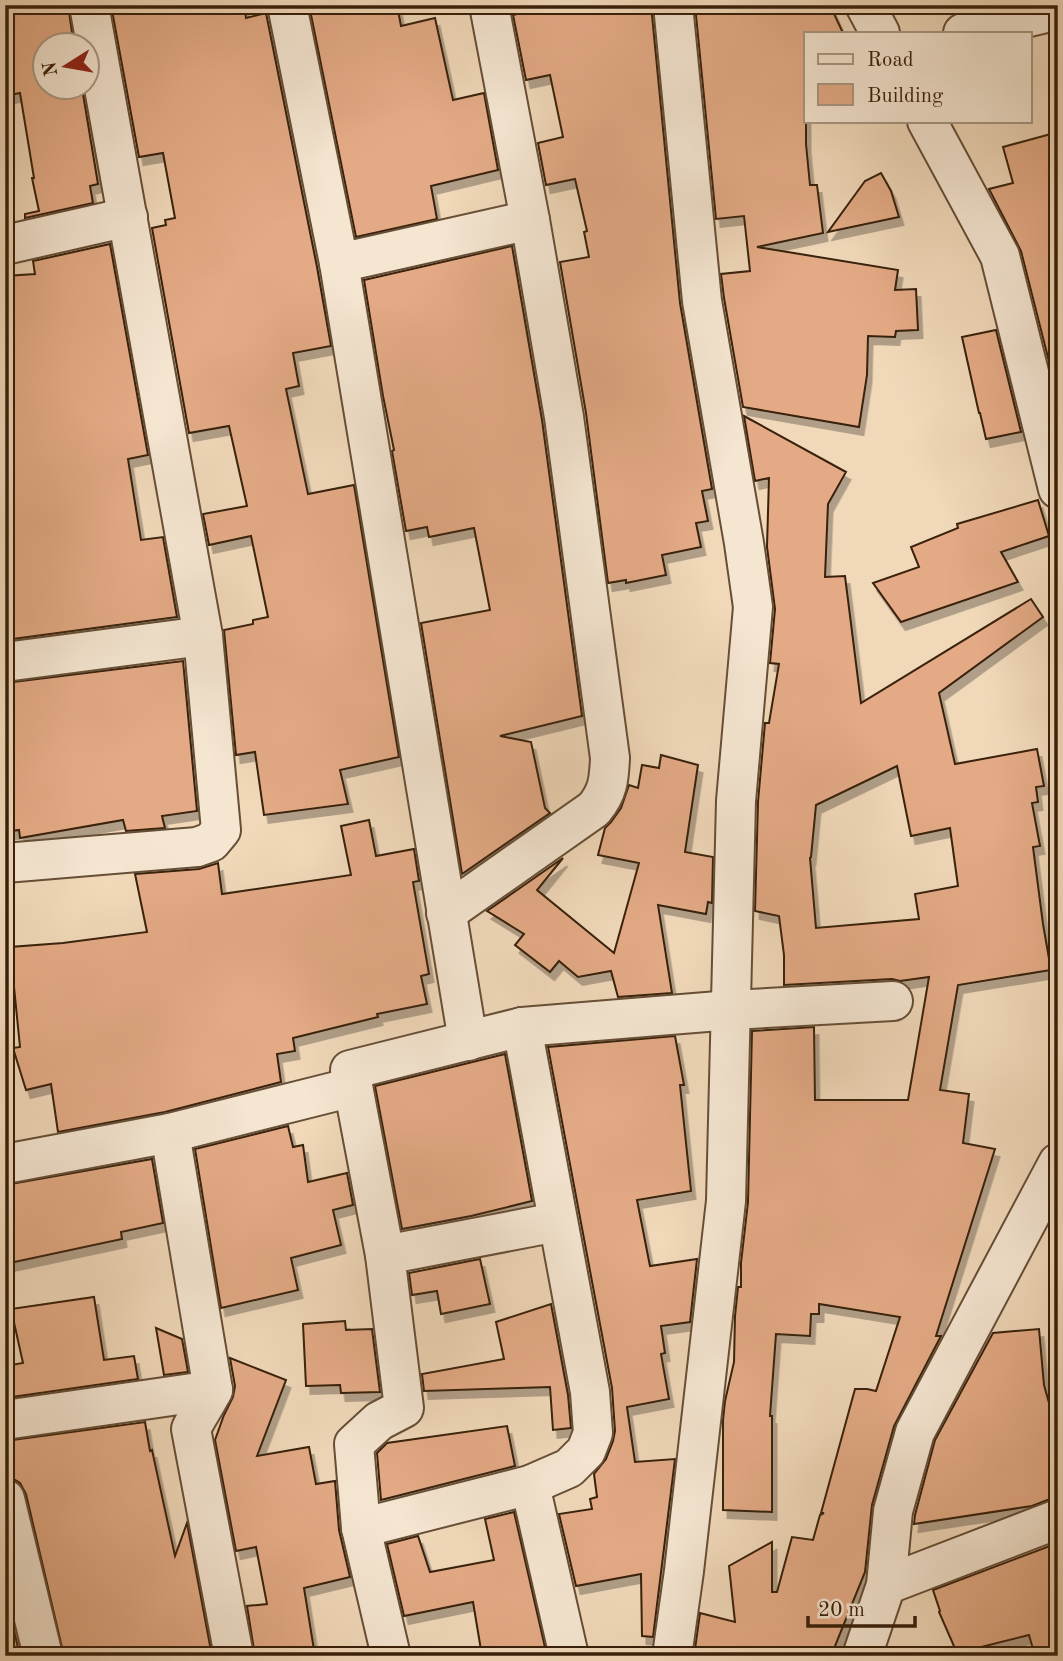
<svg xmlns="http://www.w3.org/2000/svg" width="1063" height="1661" viewBox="0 0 1063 1661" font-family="'Old Standard TT',serif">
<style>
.building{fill:#e3aa85;stroke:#38200a;stroke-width:2;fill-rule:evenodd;filter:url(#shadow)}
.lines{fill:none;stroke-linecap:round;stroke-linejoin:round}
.street-casing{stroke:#664e36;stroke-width:42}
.street{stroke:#f5e6d2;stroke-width:38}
</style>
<defs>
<filter id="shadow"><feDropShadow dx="4.5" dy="8" stdDeviation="0" flood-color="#0004"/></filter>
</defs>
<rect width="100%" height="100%" fill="#f0d8b9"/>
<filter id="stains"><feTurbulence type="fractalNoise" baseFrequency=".00286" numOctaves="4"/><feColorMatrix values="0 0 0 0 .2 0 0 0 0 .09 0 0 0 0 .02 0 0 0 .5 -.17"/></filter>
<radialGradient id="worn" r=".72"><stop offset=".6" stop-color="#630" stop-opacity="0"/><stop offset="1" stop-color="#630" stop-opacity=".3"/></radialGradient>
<!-- building -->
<g class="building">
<polygon points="5,5 68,5 74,46 46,46 46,88 82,88 98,184 90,186 93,203 25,218 25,214 39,211 32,178 34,178 20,93 5,96"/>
<polygon points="111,5 244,5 246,18 266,13 317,267 331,346 293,353 299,386 286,389 308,494 354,485 399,757 340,770 348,804 264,815 255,752 236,755 224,630 253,624 253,620 268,617 251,536 209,545 203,514 247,506 229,426 189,433 152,228 166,225 165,220 175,218 163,153 139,157"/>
<polygon points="309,5 397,5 401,26 435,18 453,100 484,93 498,170 431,186 437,219 356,237"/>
<polygon points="555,5 596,5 597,12 628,5 651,5 680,303 712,489 702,491 708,521 696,523 701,547 662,555 666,575 626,583 626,580 608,583 586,413 560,262 589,257 584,232 587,231 575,179 546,185 538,143 563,137 550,75 526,80 513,15"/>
<polygon points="695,5 830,5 843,33 806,33 806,144 810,185 817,185 823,233 757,247 898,270 895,290 916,289 918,330 896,331 895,337 868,336 867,375 859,427 743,407 724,298 721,274 750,271 744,216 716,219"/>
<polygon points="1058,132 1058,397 1021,251 989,189 1013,183 1003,147"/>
<polygon points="881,173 891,191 899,217 828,232 865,181"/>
<polygon points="110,244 148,455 128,459 141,540 163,537 177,617 5,640 5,276 35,274 33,261"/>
<polygon points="512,246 542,420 582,716 500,736 531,742 545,808 550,813 462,874 421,623 490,610 474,528 429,537 427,527 406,531 392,451 394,450 383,396 364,280"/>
<polygon points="996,330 1021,432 986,439 980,413 979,413 962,337"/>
<path d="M 744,416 L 846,472 L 828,504 L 825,577 L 845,576 L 861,703 L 1031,599 L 1043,617 L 939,693 L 955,764 L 1037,749 L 1044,786 L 1036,787 L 1038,802 L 1032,803 L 1040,846 L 1033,847 L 1043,924 L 1051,970 L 958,985 L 940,1090 L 969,1094 L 963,1143 L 995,1149 L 936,1336 L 941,1336 L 894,1426 L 872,1505 L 865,1572 L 831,1656 L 694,1656 L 700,1613 L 735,1622 L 729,1566 L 772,1542 L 772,1592 L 777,1592 L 792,1537 L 813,1540 L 820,1515 L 824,1513 L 821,1513 L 855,1389 L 867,1389 L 876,1391 L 900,1317 L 819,1304 L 819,1314 L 811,1314 L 810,1336 L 776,1334 L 770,1416 L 772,1416 L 772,1512 L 723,1510 L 723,1420 L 725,1401 L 734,1362 L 735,1316 L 738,1287 L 741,1287 L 741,1263 L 748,1202 L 752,1031 L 814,1027 L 815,1100 L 908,1100 L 929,977 L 900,981 L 892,979 L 784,985 L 784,955 L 779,916 L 755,911 L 758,802 L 765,723 L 769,723 L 779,664 L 770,663 L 775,609 L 767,547 L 769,478 L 755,481 ZM 897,766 L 911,836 L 950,828 L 958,886 L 915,894 L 919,919 L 816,928 L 810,858 L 811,857 L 816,805 Z"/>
<polygon points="1038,500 1049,536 1001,552 1018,582 901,622 873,583 919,567 911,547 958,528 957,524"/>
<polygon points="183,661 197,811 162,816 165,828 126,831 123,820 20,838 19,830 5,832 5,683"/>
<polygon points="661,755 698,765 685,852 713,857 712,903 708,902 706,914 658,905 672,993 618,997 611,971 578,977 559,961 550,972 515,945 524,934 487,911 563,858 537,890 614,953 639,863 598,855 605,828 611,822 621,808 629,785 638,788 642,765 659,768"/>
<polygon points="369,820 376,856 414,849 419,881 413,882 429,974 421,976 427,1004 377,1014 378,1017 293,1038 295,1051 277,1054 281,1082 165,1112 58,1132 51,1084 26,1090 13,1048 20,1047 10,947 63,943 147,932 135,874 199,869 218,863 222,894 351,875 341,826"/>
<polygon points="675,1036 684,1085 680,1085 691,1191 637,1200 650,1266 697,1259 690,1322 661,1326 665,1353 661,1354 669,1399 627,1407 635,1462 675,1459 653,1637 642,1636 641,1574 576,1586 559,1514 592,1509 590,1499 597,1497 594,1474 606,1459 613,1441 615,1431 612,1388 548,1047"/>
<polygon points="505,1054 532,1201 471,1216 402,1229 375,1086"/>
<polygon points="288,1126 293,1147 303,1145 308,1182 347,1173 353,1205 333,1210 341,1245 291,1258 298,1290 221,1308 195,1149"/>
<polygon points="152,1159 163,1223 121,1232 122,1239 5,1264 5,1185"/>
<polygon points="480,1259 490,1304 441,1314 437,1291 412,1295 409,1273"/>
<polygon points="94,1297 104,1360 134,1356 138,1379 5,1398 5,1366 23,1363 11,1309"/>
<polygon points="551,1304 568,1395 571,1428 553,1430 550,1387 424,1391 422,1374 504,1359 496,1322"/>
<polygon points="345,1321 346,1330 372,1329 380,1392 341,1393 340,1385 306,1386 303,1324"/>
<polygon points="156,1328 182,1339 188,1372 164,1375"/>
<polygon points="1039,1329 1044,1385 1058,1435 1058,1498 1050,1499 1032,1506 914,1524 915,1515 935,1440 993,1333"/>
<polygon points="230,1358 286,1380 257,1456 309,1447 316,1484 335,1481 339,1530 350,1577 304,1588 315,1656 255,1656 247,1606 267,1604 256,1547 236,1551 215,1440 224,1415 233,1397 235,1386"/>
<polygon points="145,1422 150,1451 152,1450 175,1556 187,1523 212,1656 64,1656 26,1494 20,1483 12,1478 5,1478 5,1441"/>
<polygon points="507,1426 515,1466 381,1500 377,1453 387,1443"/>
<polygon points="514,1512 547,1656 482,1656 473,1602 404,1616 387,1544 418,1536 430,1572 494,1560 485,1519"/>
<polygon points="1058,1543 1058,1656 1035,1656 1029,1635 957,1653 939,1612 940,1611 933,1590"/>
<polygon points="5,1593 20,1656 5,1656"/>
</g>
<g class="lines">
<defs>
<g id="street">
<polyline points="287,5 339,263 468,1041"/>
<polyline points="865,5 880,33"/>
<polyline points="963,33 1058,10"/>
<polyline points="927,121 1000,256 1058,489"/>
<polyline points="5,245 128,217"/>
<polyline points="339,263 530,220"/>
<polyline points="5,662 203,636"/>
<polyline points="5,863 197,847 211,842 221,830 203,636 89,5"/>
<path d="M 446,913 L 594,809 C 608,792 609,780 610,758 L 564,417 L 530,220 L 489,5"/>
<path d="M 170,1133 L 213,1390 C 206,1404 197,1416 191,1429 L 234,1656"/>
<polyline points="5,1164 170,1133 353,1087"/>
<polyline points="385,1255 557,1222"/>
<polyline points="5,1420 213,1390"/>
<polyline points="530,1485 569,1656"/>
<polyline points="5,1499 43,1656"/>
<polyline points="361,1528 530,1485 569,1468 586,1451 593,1433 590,1392 522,1027"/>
<polyline points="886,1585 1058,1519"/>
<polyline points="391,1656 361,1528 354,1444 379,1421 404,1408 385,1255 350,1070 522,1027 731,1010 893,1001"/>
<polyline points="672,1656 684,1571 726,1201 736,801 753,607 744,543 702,301 673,5"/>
<polyline points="862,1656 886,1585 893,1511 915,1432 1058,1163"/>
</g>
</defs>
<!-- street casing -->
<use href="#street" class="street-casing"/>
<!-- street -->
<use href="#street" class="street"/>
</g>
<!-- margin -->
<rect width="1063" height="1661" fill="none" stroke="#f0d8b9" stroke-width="28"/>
<rect x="7" y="7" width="1049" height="1647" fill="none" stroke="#38200a" stroke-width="3.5"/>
<rect x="14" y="14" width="1035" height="1633" fill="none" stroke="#38200a" stroke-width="2"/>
<!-- legend -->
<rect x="804" y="32" width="228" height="91" fill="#f5e6d2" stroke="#a99782" stroke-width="2"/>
<rect x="818" y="54" width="35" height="10" fill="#f5e6d2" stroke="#a99782" stroke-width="2"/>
<text x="867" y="66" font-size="21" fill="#38200a">Road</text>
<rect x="818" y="84" width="35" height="21" fill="#e3aa85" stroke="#a99782" stroke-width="2"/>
<text x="867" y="102" font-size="21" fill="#38200a">Building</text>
<!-- north arrow -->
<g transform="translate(66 66) rotate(259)"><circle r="33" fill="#f5e6d2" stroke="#a99782" stroke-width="2"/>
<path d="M0-5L12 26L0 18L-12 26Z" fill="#8f2418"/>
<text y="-10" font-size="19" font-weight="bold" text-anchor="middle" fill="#38200a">N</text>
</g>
<!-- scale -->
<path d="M808 1616v10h107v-10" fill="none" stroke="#38200a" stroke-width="3.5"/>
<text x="818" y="1616" font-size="21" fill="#38200a" stroke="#f5e6d2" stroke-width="5" paint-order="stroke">20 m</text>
<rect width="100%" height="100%" filter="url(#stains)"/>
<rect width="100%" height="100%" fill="url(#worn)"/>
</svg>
